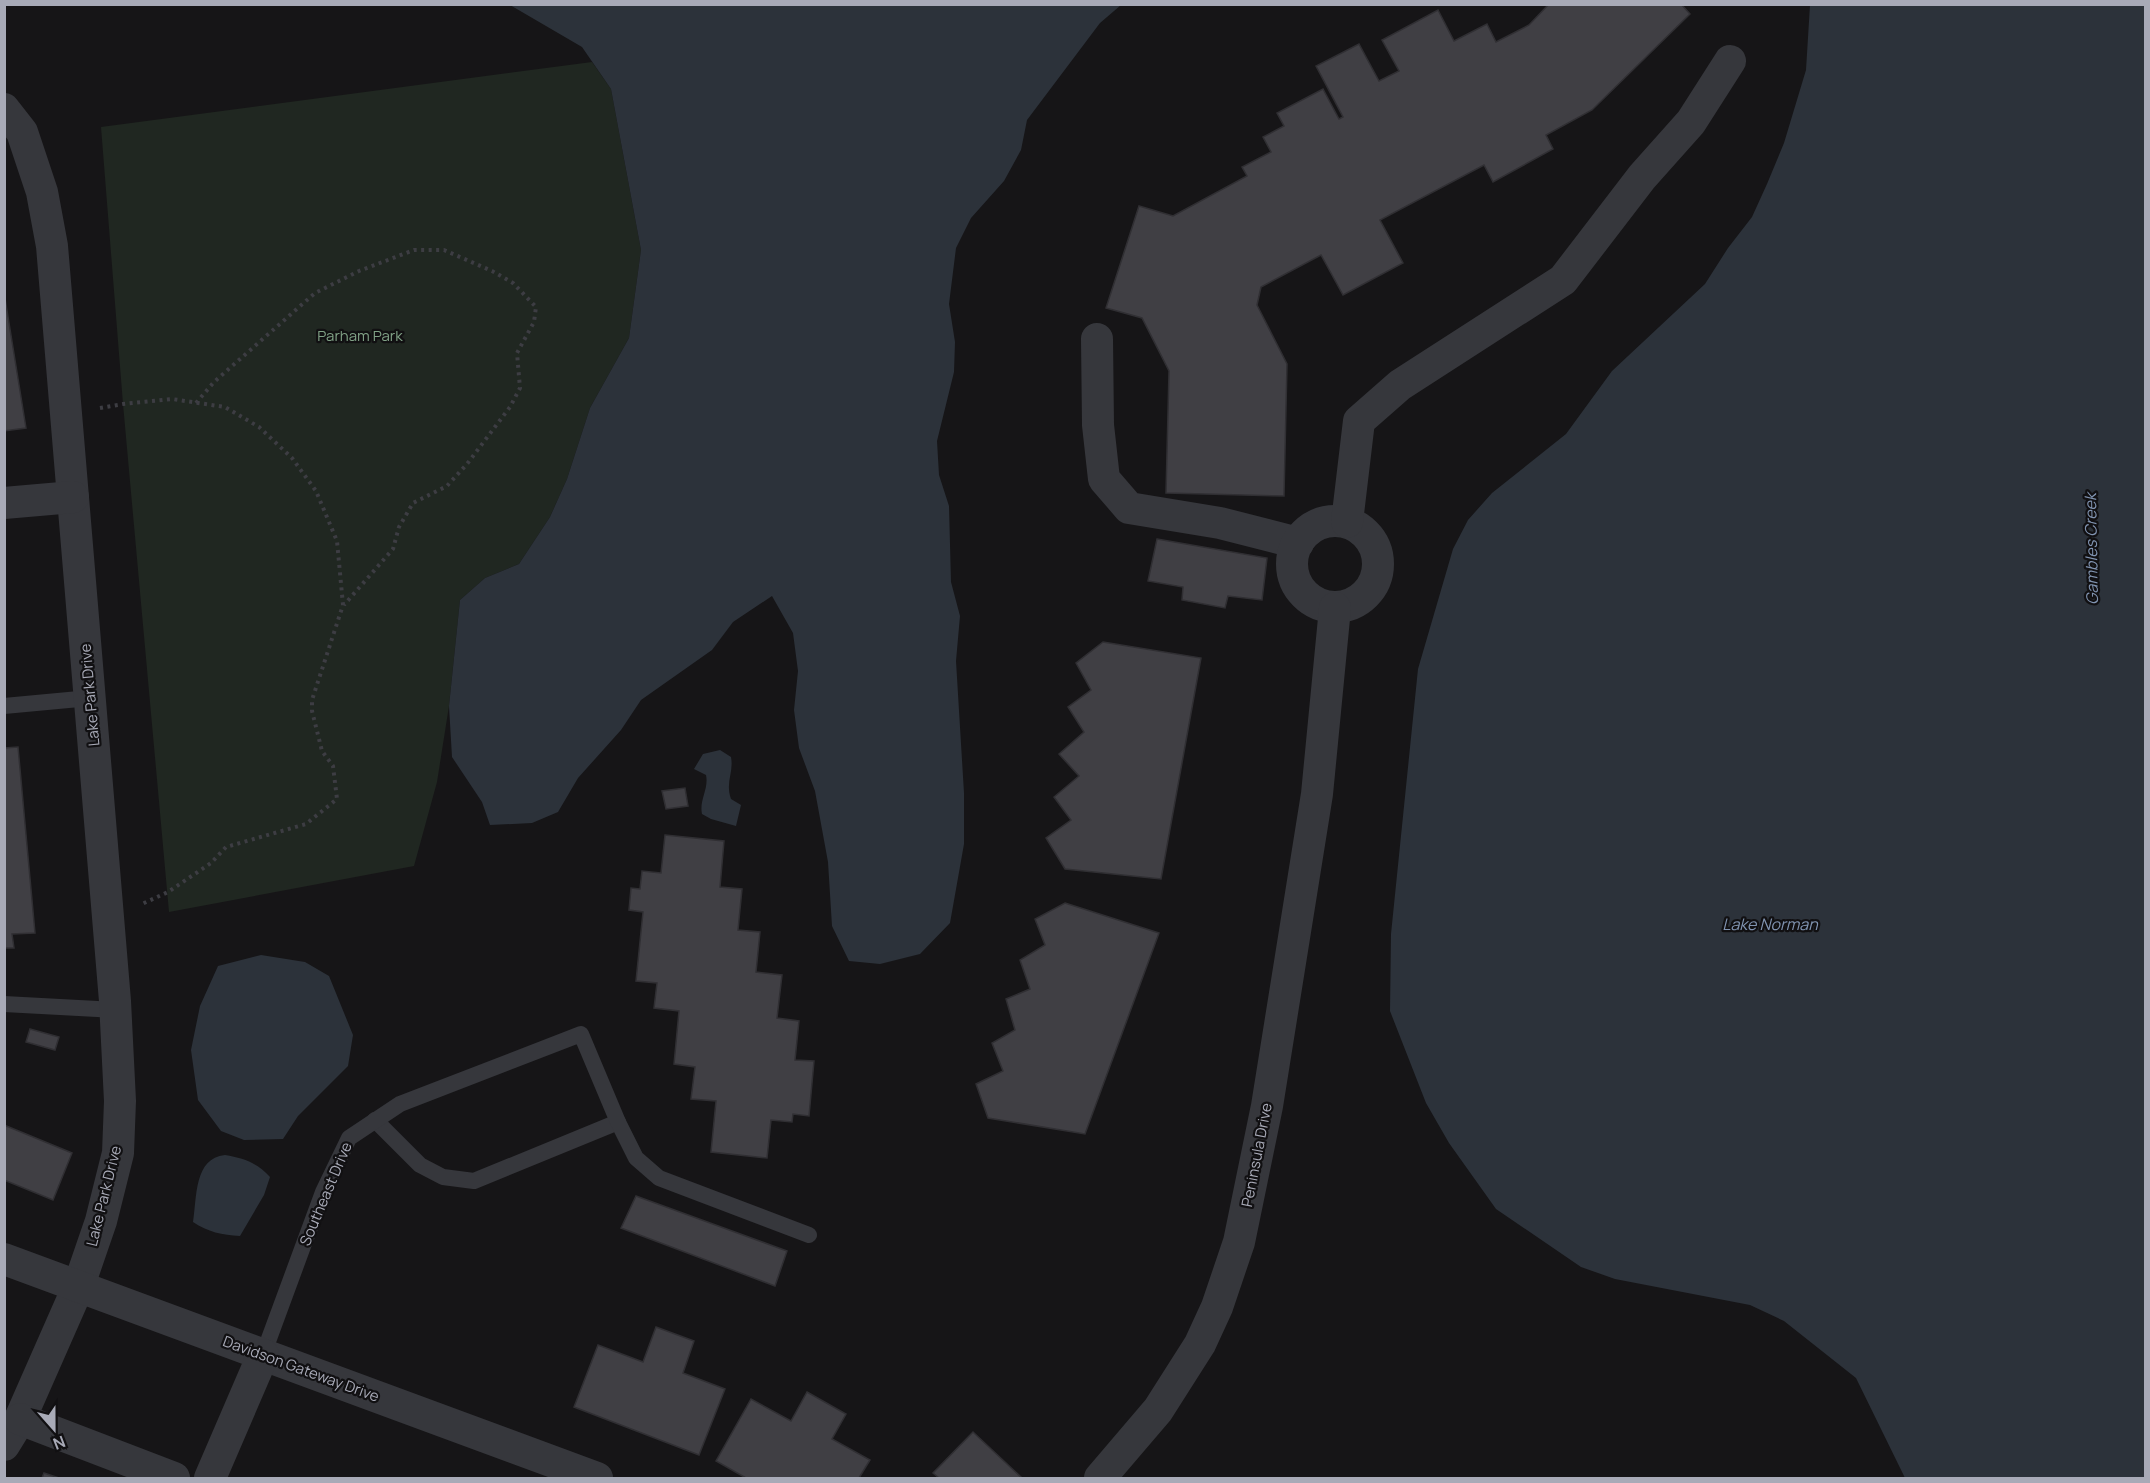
<svg xmlns="http://www.w3.org/2000/svg" width="2150" height="1483" font-family="Manrope,sans-serif">
  <style>
    .green { fill: #202721 }
    .water { fill: #2c323a }
    .building { fill: #403f44; stroke: #302f33; stroke-width: 1.5 }
    .lines { fill: none; stroke-linecap: round; stroke-linejoin: round }
    .path { stroke: #3d3d43; stroke-width: 4; stroke-dasharray: 3 4.5; stroke-linecap: butt }
    .lane { stroke: #36373c; stroke-width: 16 }
    .street { stroke: #36373c; stroke-width: 32 }
    .labels { text-anchor: middle; stroke-width: 4.5; stroke-linejoin: round; paint-order: stroke }
    .park-label { font-size: 15px; fill: #80a186; stroke: #111012 }
    .street-label { font-size: 15px; fill: #a8aab7; stroke: #111012 }
    .water-label { font-size: 16px; font-style: italic; fill: #8093b0; stroke: #111012 }
  </style>
  <rect width="100%" height="100%" fill="#161517"/>
  <path class="green" d="M592 62 611 89 641 250 629 338 590 408 567 479 550 517 519 564 485 578 460 600 449 706 437 782 414 866 169 912 123 404 101 127Z"/>
  <g class="water">
    <path d="M510 5H1121L1100 23 1027 120 1021 150 1004 181 971 218 956 248 949 304 955 342 954 372 937 441 939 475 949 506 951 582 960 616 956 661 964 793V844L950 923 920 954 880 964 849 961 832 926 828 862 815 791 799 748 794 710 798 671 793 633 772 596 733 622 712 650 641 700 621 730 578 778 558 812 532 823 490 825 482 802 452 757 449 706 460 600 485 578 519 564 550 517 567 479 590 408 629 338 641 250 611 89 582 47Z"/>
    <path d="M1810 5H2145V1478H1905L1856 1378 1784 1321 1750 1305 1615 1279 1581 1267 1496 1209 1449 1143 1426 1103 1390 1011 1391 934 1418 669 1453 549 1468 520 1492 493 1566 434 1612 371 1705 284 1728 248 1752 217 1767 184 1784 143 1806 70Z"/>
    <path d="M720 750 731 757C734 773 725 782 731 799L741 805 736 826 711 819 702 814C699 800 709 789 706 775L694 769 703 754Z"/>
    <path d="M261 955 305 962 329 976 353 1035 348 1066 298 1116 283 1139 244 1140 221 1131 198 1100 191 1050 200 1006 218 966Z"/>
    <path d="M225 1155C244 1158 257 1163 270 1177L264 1195 240 1236C222 1235 208 1232 193 1222 197 1197 194 1158 225 1155Z"/>
  </g>
  <g class="building">
    <path d="M1549 4H1681L1690 14 1592 110 1546 135 1553 149 1493 182 1484 165 1380 220 1403 263 1343 295 1321 255 1261 287 1257 305 1287 364 1284 496 1166 493 1169 371 1142 318 1106 308 1139 206 1173 216 1247 176 1242 167 1271 152 1263 137 1284 126 1277 113 1323 89 1339 119 1343 117 1316 66 1359 44 1379 81 1399 71 1382 40 1438 10 1454 41 1487 24 1496 42 1529 25Z"/>
    <path d="M4 292 26 428 4 431Z"/>
    <path d="M1157 539 1267 558 1262 600 1228 596 1225 608 1182 600 1183 587 1148 581Z"/>
    <path d="M1103 642 1201 658 1161 879 1065 869 1046 838 1071 820 1054 797 1079 776 1059 754 1084 732 1068 707 1091 690 1076 663Z"/>
    <path d="M18 747 35 933 12 934 14 948H4V748Z"/>
    <path d="M685 788 688 806 666 809 662 791Z"/>
    <path d="M665 835 724 841 720 887 742 889 738 930 760 932 756 972 782 975 777 1018 799 1021 795 1060 814 1061 809 1116 793 1114 792 1122 771 1120 767 1158 711 1152 716 1101 691 1099 695 1067 674 1064 679 1011 654 1008 657 983 636 981 643 912 629 910 631 888 640 889 642 871 661 873Z"/>
    <path d="M1065 903 1159 933 1085 1134 988 1118 976 1084 1003 1071 992 1043 1015 1030 1006 999 1030 989 1020 960 1045 945 1035 919Z"/>
    <path d="M30 1029 59 1037 55 1050 26 1042Z"/>
    <path d="M4 1125 72 1153 53 1200 4 1180Z"/>
    <path d="M636 1196 787 1251 775 1286 621 1228Z"/>
    <path d="M656 1327 694 1341 683 1373 725 1389 699 1455 574 1407 598 1345 643 1362Z"/>
    <path d="M807 1392 846 1414 832 1439 870 1460 859 1478H746L716 1461 751 1399 791 1421Z"/>
    <path d="M973 1432 1022 1478H939L933 1473Z"/>
    <path d="M44 1473 59 1478H42Z"/>
  </g>
  <g class="lines">
    <g class="path">
      <path d="M196 403 214 382 315 293 359 271 414 250H444L492 271 513 283 536 307 534 322 517 353 520 388 510 407 467 464 447 486 413 503 399 527 393 549 344 605"/>
      <path d="M100 408 123 404 172 399 225 407 259 427 292 458 316 491 337 541 343 605 312 700V711L322 751 333 766 337 799 306 824 226 847 211 863 168 892 142 904"/>
    </g>
    <g class="lane">
      <path d="M4 706 90 698"/>
      <path d="M4 1004 116 1010"/>
      <path d="M375 1120 420 1165 443 1177 474 1181 618 1122"/>
      <path d="M263 1355 323 1192 349 1138 400 1104 581 1034 618 1122 636 1158 659 1178 809 1235"/>
    </g>
    <g class="street">
      <path d="M4 109 22 132 42 192 52 246 115 1001 120 1101 118 1153 101 1221 79 1285 20 1419 4 1445"/>
      <path d="M1097 339 1098 425 1104 479 1129 508 1220 523 1298 543"/>
      <path d="M4 503 73 497"/>
      <circle cx="1335" cy="564" r="43"/>
      <path d="M1347 522 1359 421 1400 385 1563 280 1642 177 1691 122 1730 61"/>
      <path d="M4 1259 597 1478"/>
      <path d="M20 1419 174 1478"/>
      <path d="M210 1478 263 1355"/>
      <path d="M1100 1478 1158 1410 1200 1344 1217 1307 1239 1242 1267 1106 1317 794 1335 608"/>
    </g>
  </g>
  <g class="labels">
    <g class="park-label">
      <text x="360" y="341">Parham Park</text>
    </g>
    <g class="street-label">
      <text transform="translate(90 695) rotate(-95)" y="5">Lake Park Drive</text>
      <text transform="translate(1257 1155) rotate(-79)" y="5">Peninsula Drive</text>
      <text transform="translate(326 1194) rotate(-67)" y="5">Southeast Drive</text>
      <text transform="translate(104 1196) rotate(-76)" y="5">Lake Park Drive</text>
      <text transform="translate(301 1369) rotate(20)" y="5">Davidson Gateway Drive</text>
    </g>
    <g class="water-label">
      <text transform="translate(2091 549) rotate(-91)" y="6">Gambles Creek</text>
      <text x="1770" y="930">Lake Norman</text>
    </g>
  </g>
  <rect width="2150" height="1483" fill="none" stroke="#a8aab7" stroke-width="12"/>
  <g transform="translate(54 1429) rotate(159)" stroke="#111012" stroke-width="4.5" paint-order="stroke">
  <path d="M0-4.5L10 22L0 15L-10 22Z" fill="#a8aab7"/>
  <text y="-9" font-size="16" font-weight="bold" text-anchor="middle" fill="#a8aab7">N</text>
  </g>
</svg>
